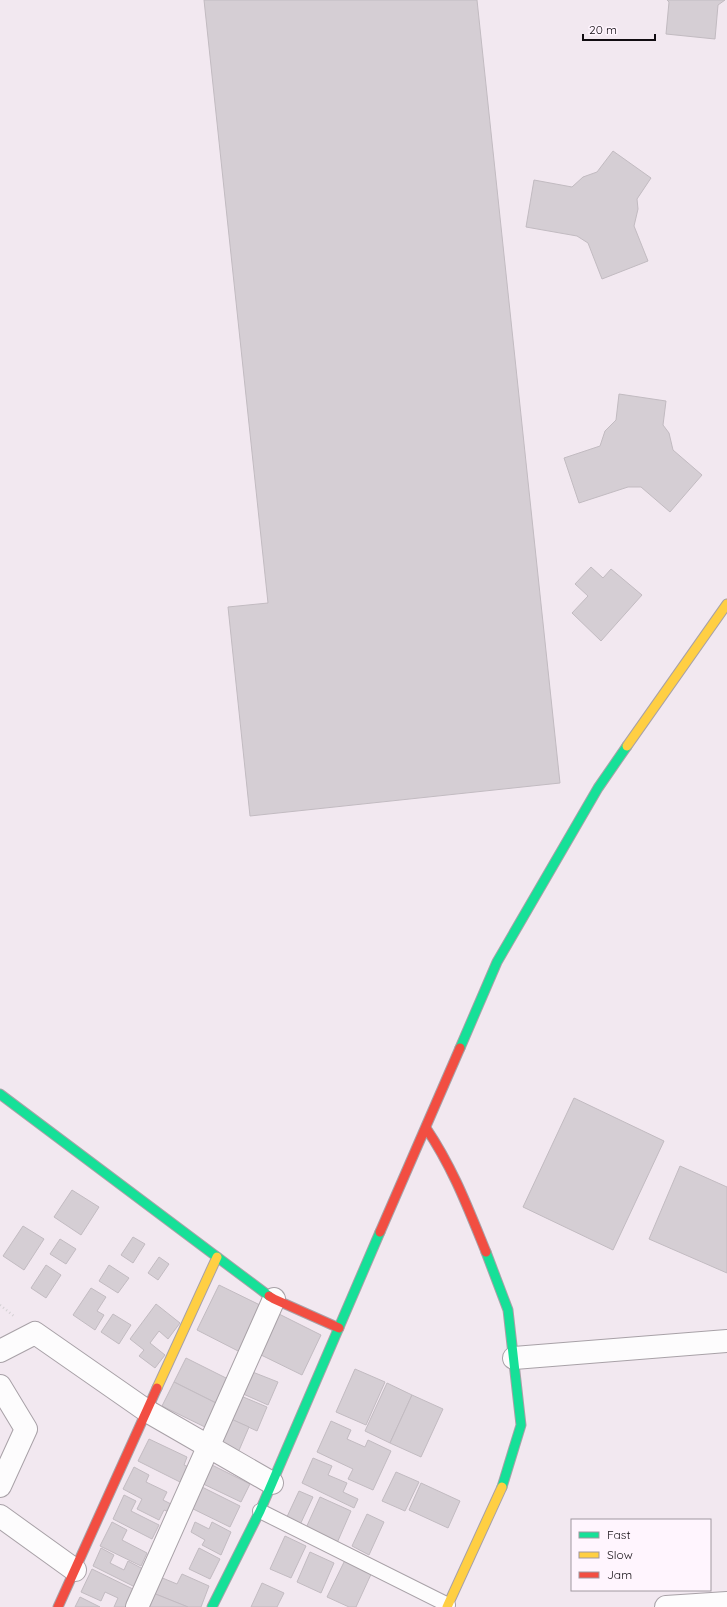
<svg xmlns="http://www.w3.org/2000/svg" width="727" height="1607" font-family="Quicksand,sans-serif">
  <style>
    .building { fill: #d5ced4; stroke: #c2bbc1 }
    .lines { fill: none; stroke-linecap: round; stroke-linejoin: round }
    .lane-casing { stroke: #a8a1a7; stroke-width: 16 }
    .street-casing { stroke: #a8a1a7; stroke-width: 24 }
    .fast-casing { stroke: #a8a1a7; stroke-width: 11 }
    .slow-casing { stroke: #a8a1a7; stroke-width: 11 }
    .jam-casing { stroke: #a8a1a7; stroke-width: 11 }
    .path { stroke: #d3d0d3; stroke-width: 2.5; stroke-dasharray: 1 3; stroke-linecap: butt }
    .lane { stroke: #fdfcfd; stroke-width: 14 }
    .street { stroke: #fdfcfd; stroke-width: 22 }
    .fast { stroke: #16e098; stroke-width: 9 }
    .slow { stroke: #ffcf43; stroke-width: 9 }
    .jam { stroke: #f24e42; stroke-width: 9 }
  </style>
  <rect width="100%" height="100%" fill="#f2e8f0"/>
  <g class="building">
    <path d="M204 0H477L560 783 250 816 228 607 268 603Z"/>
    <path d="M667 0H725L718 5 715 39 666 34 669 2Z"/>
    <path d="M613 151 651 178 637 199 638 209 634 226 648 261 602 279 588 243 577 236 526 227 534 180 572 187 583 177 597 172Z"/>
    <path d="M619 394 666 401 663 425 669 433 673 450 702 475 670 512 641 487H628L579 503 564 458 600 446 605 431 616 420Z"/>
    <path d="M591 567 603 578 611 569 642 595 601 641 572 613 588 596 575 584Z"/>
    <path d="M574 1098 664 1141 613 1250 523 1207Z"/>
    <path d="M680 1166 727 1187V1273L649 1239Z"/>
    <path d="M72 1190 99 1207 81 1235 54 1217Z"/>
    <path d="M23 1226 44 1239 24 1270 3 1256Z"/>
    <path d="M133 1237 145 1244 133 1263 121 1255Z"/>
    <path d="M60 1239 76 1249 66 1264 50 1254Z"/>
    <path d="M159 1257 169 1264 158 1280 148 1273Z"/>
    <path d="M46 1265 61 1275 46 1298 31 1288Z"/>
    <path d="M109 1265 129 1278 118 1293 99 1281Z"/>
    <path d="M219 1285 264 1307 242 1353 197 1330Z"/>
    <path d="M91 1288 106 1297 97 1311 104 1315 95 1330 73 1315Z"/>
    <path d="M156 1304 180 1323 168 1339 159 1331 150 1343 165 1355 155 1368 139 1356 144 1350 130 1339Z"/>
    <path d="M277 1313 321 1335 302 1375 257 1353Z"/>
    <path d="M113 1314 131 1325 119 1344 101 1332Z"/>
    <path d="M186 1358 232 1381 220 1405 174 1382Z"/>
    <path d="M355 1369 385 1382 366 1425 336 1412Z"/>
    <path d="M250 1371 278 1382 268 1405 241 1393Z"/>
    <path d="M174 1382 220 1405 209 1429 162 1406Z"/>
    <path d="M387 1383 412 1395 390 1443 365 1431Z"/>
    <path d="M412 1395 443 1409 421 1457 390 1443Z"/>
    <path d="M241 1396 267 1407 257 1431 231 1419Z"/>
    <path d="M231 1419 249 1427 237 1455 219 1448Z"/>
    <path d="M331 1421 351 1430 347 1439 365 1447 368 1440 391 1451 373 1490 348 1479 353 1469 317 1452Z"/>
    <path d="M149 1439 187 1457 184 1465 191 1468 184 1484 138 1461Z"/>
    <path d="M313 1458 332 1466 328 1475 347 1483 343 1492 358 1499 354 1508 302 1483Z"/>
    <path d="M206 1462 250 1484 241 1502 197 1481Z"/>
    <path d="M134 1467 149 1475 146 1482 167 1492 163 1500 173 1505 169 1512 164 1510 159 1520 137 1509 142 1499 123 1489Z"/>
    <path d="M396 1472 419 1482 405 1511 382 1501Z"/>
    <path d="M421 1483 460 1501 448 1528 409 1510Z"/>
    <path d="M196 1484 240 1506 230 1527 185 1505Z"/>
    <path d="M299 1491 313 1497 299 1527 285 1521Z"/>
    <path d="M124 1495 136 1501 131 1511 159 1525 152 1539 113 1519Z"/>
    <path d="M320 1497 351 1511 337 1543 306 1528Z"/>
    <path d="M367 1514 384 1522 369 1555 352 1546Z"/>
    <path d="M112 1522 127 1530 122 1540 147 1553 141 1566 100 1546Z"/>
    <path d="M195 1522 209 1529 212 1522 231 1532 221 1555 202 1545 205 1540 191 1532Z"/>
    <path d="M285 1536 306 1546 291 1578 270 1569Z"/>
    <path d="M101 1548 114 1555 110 1563 124 1570 128 1561 143 1569 135 1587 93 1566Z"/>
    <path d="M199 1548 220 1559 210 1579 189 1569Z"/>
    <path d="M310 1552 334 1563 321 1593 297 1582Z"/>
    <path d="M346 1558 373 1570 356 1607H349L327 1597Z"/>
    <path d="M92 1569 137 1591 129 1607H114L118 1598 105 1592 101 1601 81 1592Z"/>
    <path d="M182 1574 209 1586 201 1607H188L153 1593 160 1577 177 1584Z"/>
    <path d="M262 1583 284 1593 277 1607H251Z"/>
    <path d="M153 1593 188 1607H147Z"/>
    <path d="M80 1597 100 1607H75Z"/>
  </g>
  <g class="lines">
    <defs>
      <path id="lane" d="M260 1511 448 1605"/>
      <g id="street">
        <path d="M0 1351 35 1333 147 1411 272 1483"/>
        <path d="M514 1358 727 1341"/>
        <path d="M0 1386 26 1429 0 1486"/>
        <path d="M0 1516 75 1570"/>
        <path d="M137 1607 274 1299"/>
        <path d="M666 1607 727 1603"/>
      </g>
      <g id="fast">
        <path d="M460 1048 497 962 598 788 627 746"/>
        <path d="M0 1094 269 1296"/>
        <path d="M486 1252 508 1310 521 1425 502 1487"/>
        <path d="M212 1607 260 1511 380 1232"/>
      </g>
      <g id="slow">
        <path d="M627 746 727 604"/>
        <path d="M157 1388 217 1257"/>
        <path d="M447 1607 502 1487"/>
      </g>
      <g id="jam">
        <path d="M426 1128C453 1168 468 1208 486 1252"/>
        <path d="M380 1232 460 1048"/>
        <path d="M269 1296 274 1299 339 1328"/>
        <path d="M58 1607 157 1388"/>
      </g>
    </defs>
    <use href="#lane" class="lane-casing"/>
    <use href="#street" class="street-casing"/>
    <use href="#fast" class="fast-casing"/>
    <use href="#slow" class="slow-casing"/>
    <use href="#jam" class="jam-casing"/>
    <path class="path" d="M0 1305 15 1317"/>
    <use href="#lane" class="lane"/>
    <use href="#street" class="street"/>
    <use href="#fast" class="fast"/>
    <use href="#slow" class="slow"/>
    <use href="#jam" class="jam"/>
  </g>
  <rect x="571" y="1519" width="140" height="72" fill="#fff5fe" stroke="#a0989f"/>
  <rect x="579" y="1532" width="20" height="6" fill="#16e098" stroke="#a0989f"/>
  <text x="607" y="1539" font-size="12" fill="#110c11">Fast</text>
  <rect x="579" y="1552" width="20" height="6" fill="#ffcf43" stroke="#a0989f"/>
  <text x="607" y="1559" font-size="12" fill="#110c11">Slow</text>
  <rect x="579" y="1572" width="20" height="6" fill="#f24e42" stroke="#a0989f"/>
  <text x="607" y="1579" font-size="12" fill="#110c11">Jam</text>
  <path d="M583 34v6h72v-6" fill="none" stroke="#110c11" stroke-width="2"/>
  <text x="589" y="34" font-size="12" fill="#110c11" stroke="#fff5fe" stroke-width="3" paint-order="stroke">20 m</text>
</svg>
